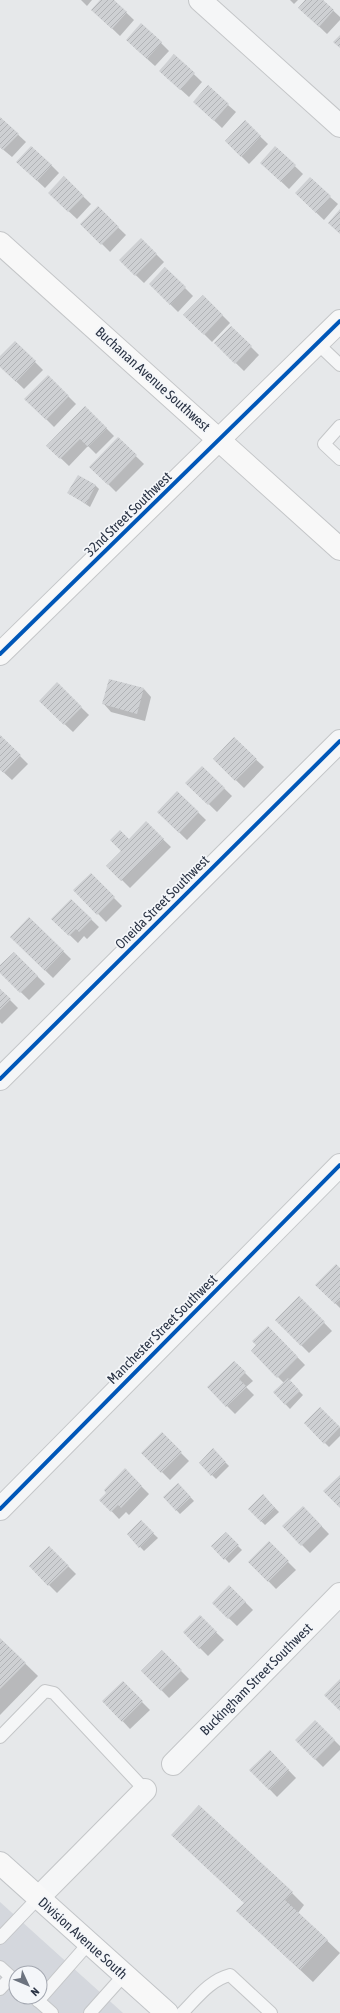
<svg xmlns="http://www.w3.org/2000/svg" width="340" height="2013" font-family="'Asap Condensed',sans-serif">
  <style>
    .built { fill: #d4d7dd; fill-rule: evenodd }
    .shadow { fill: #0003 }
    .building { fill: url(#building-hatch) }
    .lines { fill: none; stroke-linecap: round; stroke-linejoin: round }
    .lane-casing { stroke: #c4c6c8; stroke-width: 14 }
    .street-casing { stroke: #c4c6c8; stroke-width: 24 }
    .secondary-casing { stroke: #c4c6c8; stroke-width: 24 }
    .primary-casing { stroke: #c2c5c8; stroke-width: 24 }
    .lane { stroke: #f5f6f7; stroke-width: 12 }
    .street { stroke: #f5f6f7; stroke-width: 22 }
    .secondary { stroke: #f8f8f8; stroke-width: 22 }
    .primary { stroke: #f8f8f8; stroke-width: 22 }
    .cycleway-casing { stroke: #f4f6f9; stroke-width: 6 }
    .cycleway { stroke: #0057b8; stroke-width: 4 }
    .labels { text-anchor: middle; stroke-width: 3.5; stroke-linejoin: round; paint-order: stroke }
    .street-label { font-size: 14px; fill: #2b3445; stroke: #f4f6f9 }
  </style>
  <defs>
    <pattern id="building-hatch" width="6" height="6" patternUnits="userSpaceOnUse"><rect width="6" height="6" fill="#ced0d3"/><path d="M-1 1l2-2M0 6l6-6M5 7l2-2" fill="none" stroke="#b1b3b6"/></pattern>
  </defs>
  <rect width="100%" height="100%" fill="#e6e8ea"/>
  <path class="built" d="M0 1902 123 2013H0ZM16 1973H40V1997H16Z"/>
  <g class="shadow">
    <path d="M81 0H92L87 6Z"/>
    <path d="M101 0H113L134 20 120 36 100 17Z"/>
    <path d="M290 0H298L294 4Z"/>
    <path d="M306 0H322L340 17V20L327 34 307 15Z"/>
    <path d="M161 43 169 51 155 66 135 48Z"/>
    <path d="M174 55 202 82 189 97 168 78Z"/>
    <path d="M228 105 236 112 222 128 202 109Z"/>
    <path d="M0 118 26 142 12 157 0 147Z"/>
    <path d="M245 122 268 144 249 164 226 141Z"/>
    <path d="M275 147 303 174 289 189 269 170Z"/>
    <path d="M17 162 51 165 59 173 45 188Z"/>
    <path d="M64 178 91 204 77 219 49 193Z"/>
    <path d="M330 197 338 204 324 220 304 201Z"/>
    <path d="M98 208 126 235 110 252 82 224Z"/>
    <path d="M141 239 164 262 144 283 120 260Z"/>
    <path d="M165 268 193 296 178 312 150 284Z"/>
    <path d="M203 296 230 323 212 342 185 315Z"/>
    <path d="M231 327 259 355 244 371 215 343Z"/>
    <path d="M15 342 43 370 24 389 0 366V358Z"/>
    <path d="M48 376 76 404 54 427 26 399Z"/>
    <path d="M85 407 114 436 96 454 88 446 69 466 48 446Z"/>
    <path d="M118 439 144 464 116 492 91 467Z"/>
    <path d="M95 485 99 489 90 507 69 493Z"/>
    <path d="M57 684 89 715 73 732 40 701Z"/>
    <path d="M144 689 151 697 145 721 111 712 104 704Z"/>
    <path d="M0 736 28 764 12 780 0 769Z"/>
    <path d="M234 739 264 767 244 788 214 759Z"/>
    <path d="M202 767 232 796 217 812 187 783Z"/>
    <path d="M177 792 206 820 187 840 158 812Z"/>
    <path d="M146 823 171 847 130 888 108 866 122 851 129 840Z"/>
    <path d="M91 875 122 906 106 922 75 890Z"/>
    <path d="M71 900 99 927 87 939 84 936 78 943 53 919Z"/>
    <path d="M29 918 71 959 53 978 11 937Z"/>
    <path d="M14 953 45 984 29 1000 0 972V967Z"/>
    <path d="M0 990 18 1008 2 1024 0 1022Z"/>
    <path d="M340 1269V1308L317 1285Z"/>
    <path d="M299 1297 332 1331 309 1353 276 1320Z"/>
    <path d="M268 1327 305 1365 289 1381 303 1395 290 1409 274 1392 284 1383 252 1351 258 1345Z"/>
    <path d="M234 1362 253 1381 246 1387 254 1395 235 1414 208 1387Z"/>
    <path d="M320 1408 340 1428V1436L329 1447 305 1423Z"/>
    <path d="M162 1434 189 1461 170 1480 143 1453Z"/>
    <path d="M213 1450 229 1466 216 1479 200 1463Z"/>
    <path d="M125 1470 149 1494 129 1515 126 1512 119 1519 101 1500Z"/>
    <path d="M178 1484 194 1501 180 1514 164 1497Z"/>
    <path d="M263 1496 279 1512 265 1525 249 1509Z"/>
    <path d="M303 1507 329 1534 310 1553 283 1526Z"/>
    <path d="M141 1522 158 1538 144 1551 128 1534Z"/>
    <path d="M226 1534 242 1550 229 1563 213 1546Z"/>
    <path d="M269 1543 296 1570 276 1589 250 1562Z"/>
    <path d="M49 1547 76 1574 57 1593 30 1566Z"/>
    <path d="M229 1586 253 1610 237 1626 213 1603Z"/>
    <path d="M200 1617 224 1640 208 1656 184 1632Z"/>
    <path d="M0 1639 38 1676 0 1715Z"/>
    <path d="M162 1652 189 1679 169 1698 143 1671Z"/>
    <path d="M123 1683 150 1710 130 1729 104 1701Z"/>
    <path d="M315 1721 340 1746V1750L323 1767 296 1740Z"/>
    <path d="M270 1751 296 1778 277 1797 251 1770Z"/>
    <path d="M292 1893 304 1905 298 1913 340 1953 313 1982 251 1924Z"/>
  </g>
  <g class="building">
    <path d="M100 0H114L127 12 112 29 91 10Z"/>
    <path d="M305 0H323L334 10 319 27 298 8Z"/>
    <path d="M141 23 162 42 147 59 126 40Z"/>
    <path d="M340 35V48L333 42Z"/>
    <path d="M174 54 195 73 180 90 159 71Z"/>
    <path d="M208 85 229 104 214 121 193 102Z"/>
    <path d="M0 117 19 134 3 150 0 147Z"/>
    <path d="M245 120 261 136 241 157 225 141Z"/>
    <path d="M31 146 52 165 37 181 16 162Z"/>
    <path d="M275 146 296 165 281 182 260 163Z"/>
    <path d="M64 176 84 196 68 212 48 193Z"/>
    <path d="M310 177 331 196 316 213 295 193Z"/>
    <path d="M98 206 119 227 101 245 80 224Z"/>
    <path d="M340 209V234L328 223Z"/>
    <path d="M141 238 157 254 135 276 119 260Z"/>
    <path d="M165 267 186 287 170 305 149 284Z"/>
    <path d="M203 295 223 315 204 335 183 315Z"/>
    <path d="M231 326 252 346 235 364 214 343Z"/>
    <path d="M15 341 36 361 16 382 0 367V356Z"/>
    <path d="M48 375 69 396 46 420 24 399Z"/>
    <path d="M85 406 107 428 88 447 80 439 60 459 46 446Z"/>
    <path d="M118 437 137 455 108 485 89 467Z"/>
    <path d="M78 475 96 485 86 504 67 493Z"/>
    <path d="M109 679 144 688 137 714 102 704Z"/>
    <path d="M57 682 82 707 64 725 39 701Z"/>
    <path d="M0 735 21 755 4 773 0 770Z"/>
    <path d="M234 737 257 759 235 781 213 759Z"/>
    <path d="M202 766 225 788 208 805 185 783Z"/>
    <path d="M177 791 199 812 179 833 157 812Z"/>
    <path d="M146 821 164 839 121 881 106 866 121 851 110 840 120 830 129 839Z"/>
    <path d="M91 873 115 897 97 915 73 890Z"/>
    <path d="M71 899 92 919 79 932 76 929 69 936 51 919Z"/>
    <path d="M29 917 64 951 45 971 10 937Z"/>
    <path d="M14 952 38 976 20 993 0 973V965Z"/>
    <path d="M0 989 11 999 0 1010Z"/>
    <path d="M336 1264 340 1268V1300L335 1304 315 1285Z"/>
    <path d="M299 1296 325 1322 301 1346 275 1320Z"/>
    <path d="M268 1326 298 1357 277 1378 251 1351 256 1345 252 1341Z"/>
    <path d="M234 1361 246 1372 239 1379 247 1387 226 1407 207 1387Z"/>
    <path d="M288 1378 300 1391 285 1405 273 1392Z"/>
    <path d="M320 1407 340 1427 324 1444 304 1423Z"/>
    <path d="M162 1432 182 1452 161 1473 141 1453Z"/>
    <path d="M213 1448 226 1462 211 1476 199 1463Z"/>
    <path d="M125 1468 142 1486 121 1508 118 1505 111 1512 99 1500 106 1493 104 1490Z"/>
    <path d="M340 1475V1508L323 1491Z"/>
    <path d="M178 1483 191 1497 176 1511 163 1497Z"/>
    <path d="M263 1494 275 1508 261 1522 248 1509Z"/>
    <path d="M303 1506 322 1526 301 1546 282 1526Z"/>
    <path d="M141 1520 154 1533 139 1548 127 1534Z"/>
    <path d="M226 1532 239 1545 224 1560 211 1546Z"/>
    <path d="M269 1541 289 1561 268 1582 248 1562Z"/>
    <path d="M49 1546 69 1566 48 1586 29 1566Z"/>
    <path d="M229 1585 246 1602 228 1619 212 1603Z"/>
    <path d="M200 1615 217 1632 199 1649 183 1632Z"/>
    <path d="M0 1638 26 1663 0 1689Z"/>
    <path d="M162 1650 182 1670 161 1691 141 1671Z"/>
    <path d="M340 1679V1711L324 1695Z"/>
    <path d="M123 1681 143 1701 122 1722 102 1701Z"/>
    <path d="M315 1720 335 1740 315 1760 295 1740Z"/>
    <path d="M270 1750 289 1770 269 1790 249 1770Z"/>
    <path d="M199 1805 293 1892 285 1900 328 1940 300 1970 236 1911 244 1903 171 1835Z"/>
  </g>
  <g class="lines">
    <defs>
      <g id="lane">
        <path d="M318 344 340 365"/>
        <path d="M340 426 324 444 340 459"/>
        <path d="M0 1737 45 1691 54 1693 145 1790"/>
        <path d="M0 1938 39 1897"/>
        <path d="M0 1967 11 1977 0 1989"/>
        <path d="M34 1997 52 2013"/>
        <path d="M38 2001 89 1943"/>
        <path d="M90 2013 124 1975"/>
        <path d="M182 2013C197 1998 210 1980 230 1975L271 2013"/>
      </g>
      <g id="street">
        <path d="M200 0 340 126"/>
        <path d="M0 1079 340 741"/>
        <path d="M0 1509 340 1165"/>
        <path d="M173 1764 340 1594"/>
        <path d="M39 1897 145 1790"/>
      </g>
      <g id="secondary">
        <path d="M0 243 340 549"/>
        <path d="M0 654 340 321"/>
      </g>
      <path id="primary" d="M0 1863 167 2013"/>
    </defs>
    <use href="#lane" class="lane-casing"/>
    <use href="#street" class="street-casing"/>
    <use href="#secondary" class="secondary-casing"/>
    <use href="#primary" class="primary-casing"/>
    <use href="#lane" class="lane"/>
    <use href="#street" class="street"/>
    <use href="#secondary" class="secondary"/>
    <use href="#primary" class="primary"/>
    <defs>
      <g id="cycleway">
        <path d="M0 654 340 321"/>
        <path d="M0 1079 340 741"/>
        <path d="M0 1509 340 1165"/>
      </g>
    </defs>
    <use href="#cycleway" class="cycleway-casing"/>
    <use href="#cycleway" class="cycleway"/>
  </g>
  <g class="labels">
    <g class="street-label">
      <text transform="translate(153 379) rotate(42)" y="5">Buchanan Avenue Southwest</text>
      <text transform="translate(128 514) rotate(-44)" y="5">32nd Street Southwest</text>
      <text transform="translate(162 902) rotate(-45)" y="5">Oneida Street Southwest</text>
      <text transform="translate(162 1329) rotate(-45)" y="5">Manchester Street Southwest</text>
      <text transform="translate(256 1679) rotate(-45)" y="5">Buckingham Street Southwest</text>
      <text transform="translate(83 1938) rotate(42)" y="5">Division Avenue South</text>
    </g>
  </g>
  <g transform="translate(28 1985) rotate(134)"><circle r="19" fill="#f4f6f9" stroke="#a4a8b1"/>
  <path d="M0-3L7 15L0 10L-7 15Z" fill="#6c737f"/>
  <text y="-6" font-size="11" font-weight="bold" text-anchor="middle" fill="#2b3445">N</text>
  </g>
</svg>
